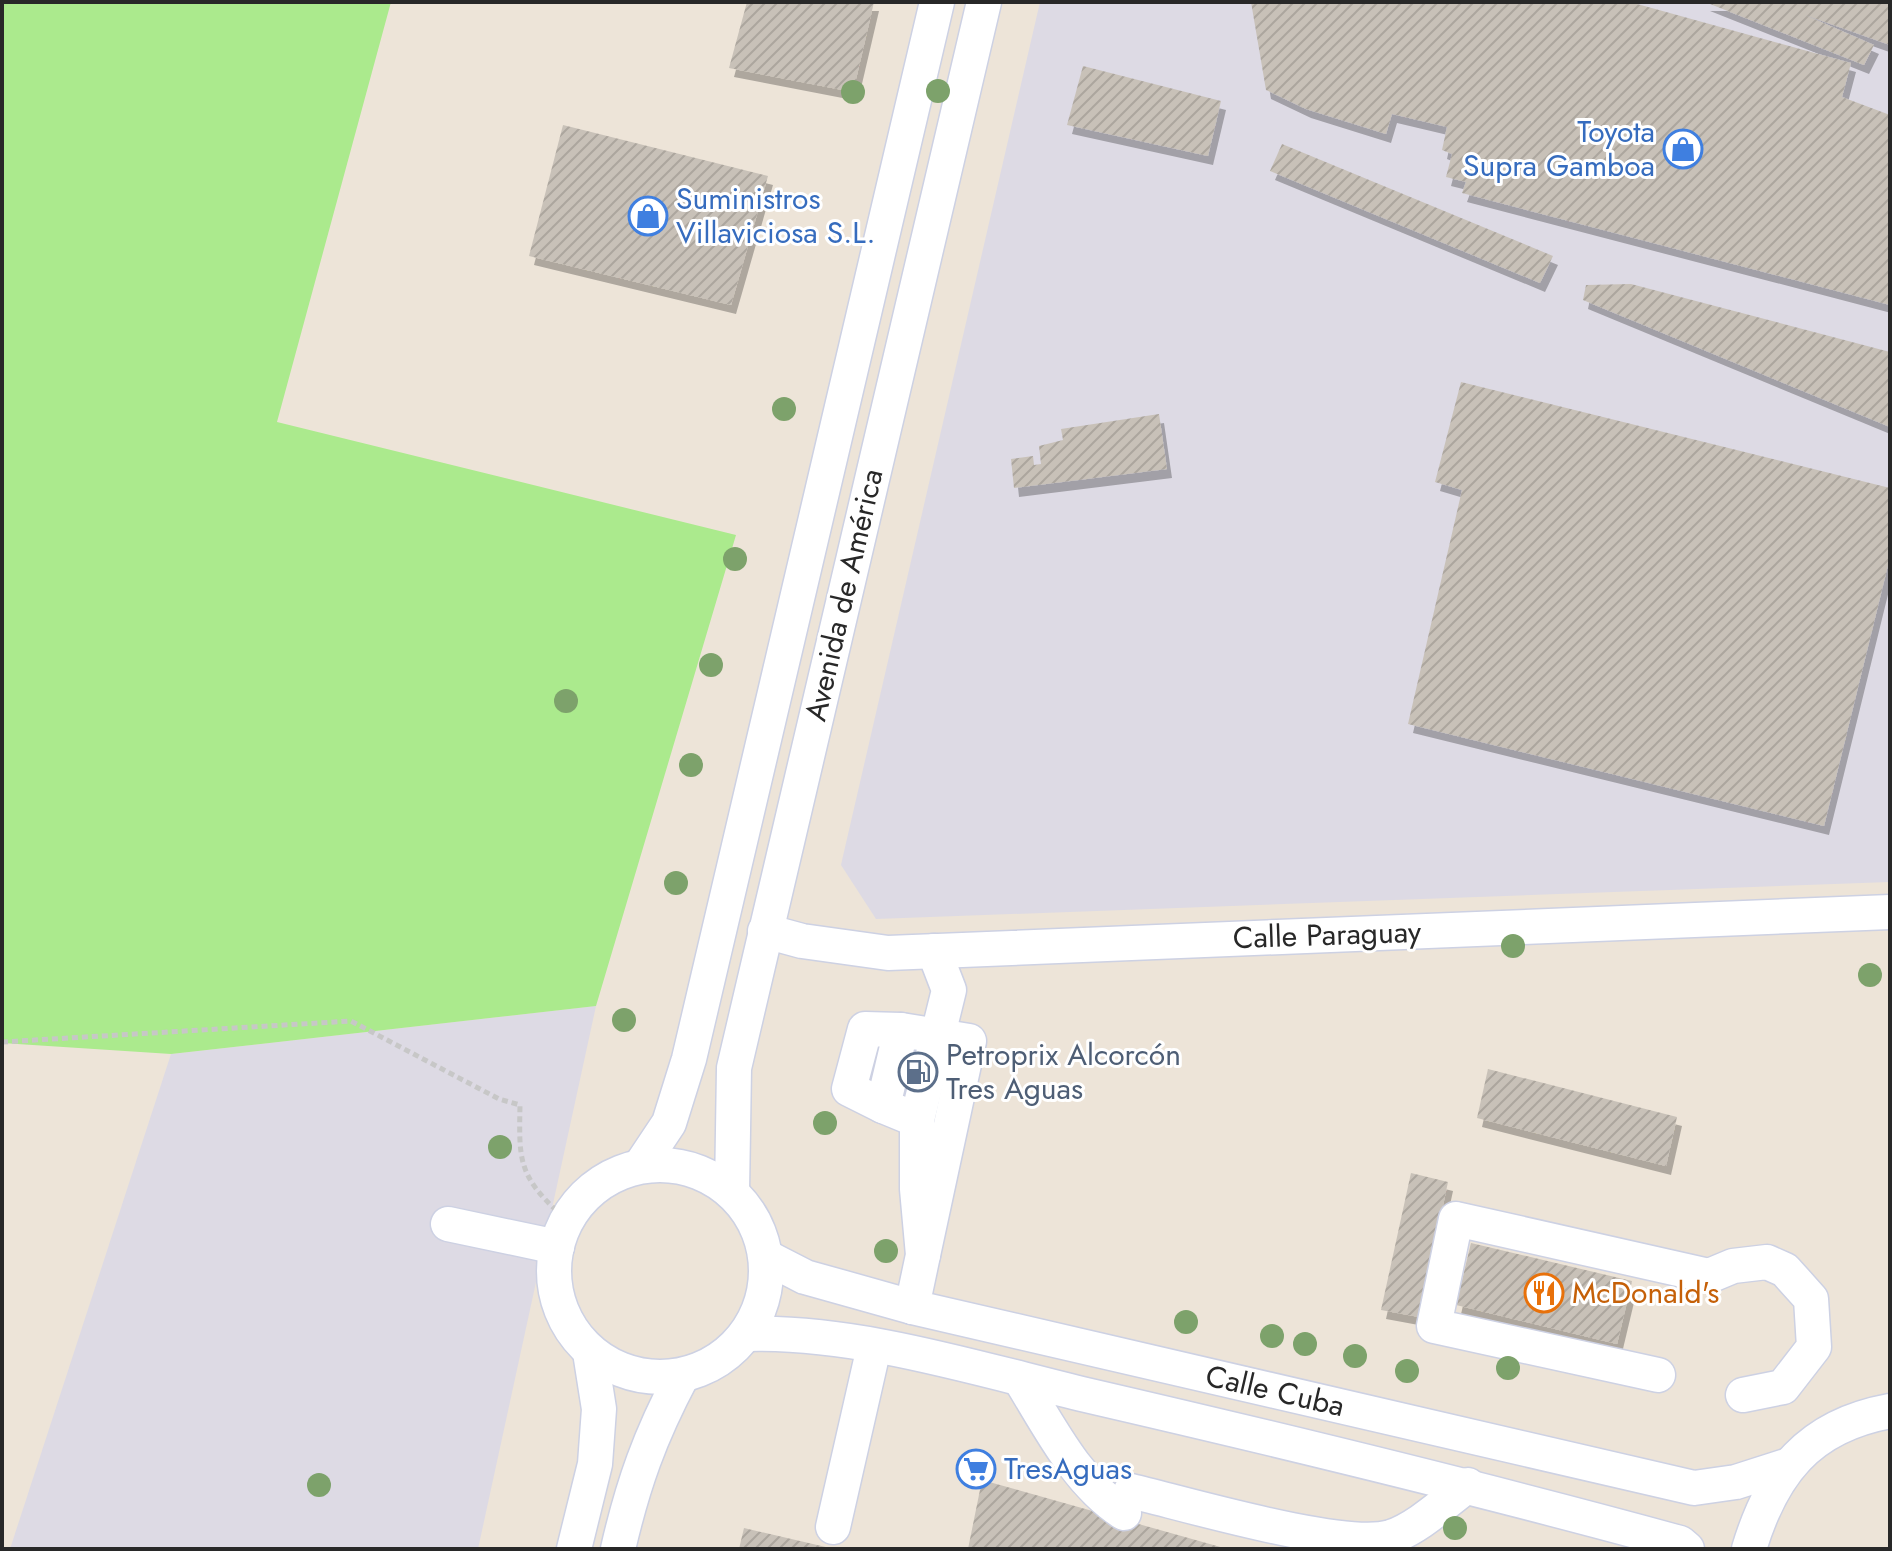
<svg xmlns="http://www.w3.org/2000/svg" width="1892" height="1551" font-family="Jost,sans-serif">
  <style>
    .industrial { fill: #dddae4 }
    .grass { fill: #abea8d }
    .building { fill: url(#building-hatch); filter: url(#shadow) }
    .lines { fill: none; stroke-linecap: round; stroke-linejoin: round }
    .minor-casing { stroke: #cdd1e3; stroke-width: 37 }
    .path { stroke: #c7c7c7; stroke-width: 5; stroke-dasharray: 6 4; stroke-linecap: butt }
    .minor { stroke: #fff; stroke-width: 34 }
    .tree { fill: #7da26b }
    .labels { text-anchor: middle; stroke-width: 6; stroke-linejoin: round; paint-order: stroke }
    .shop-label { font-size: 30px; fill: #366cbe; stroke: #fff; text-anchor: start }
    .street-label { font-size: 30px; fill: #282828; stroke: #fff }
    .service-label { font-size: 30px; fill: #4e5e75; stroke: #fff; text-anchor: start }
    .food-label { font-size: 30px; fill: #c56008; stroke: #fff; text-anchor: start }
  </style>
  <defs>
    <pattern id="building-hatch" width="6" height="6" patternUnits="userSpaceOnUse" patternTransform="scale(2)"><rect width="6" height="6" fill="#c8c1b8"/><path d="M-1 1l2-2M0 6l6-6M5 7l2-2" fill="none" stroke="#aca69e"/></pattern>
    <filter id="shadow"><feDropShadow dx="5" dy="9" stdDeviation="0" flood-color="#0004"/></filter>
  </defs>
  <rect width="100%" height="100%" fill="#ede4d8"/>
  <g class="industrial">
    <path d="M1040 2H1890V882L876 919 841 865 843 856Z"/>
    <path d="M596 1006 478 1549H10L171 1054Z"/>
  </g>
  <path class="grass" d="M2 2H391L277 422 736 535 596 1006 171 1054 2 1043Z"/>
  <g class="building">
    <path d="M747 2H874L853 92 729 68Z"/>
    <path d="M1251 2H1630L1851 63 1842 97 1890 115V305L1462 193 1466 182 1446 177 1452 154 1442 150 1447 127 1392 114 1386 134 1306 109 1266 90Z"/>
    <path d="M1705 2H1890V45L1805 15 1874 45 1864 65Z"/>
    <path d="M1083 66 1221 101 1208 156 1067 125Z"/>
    <path d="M563 125 768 176 731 305 529 256Z"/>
    <path d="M1282 144 1553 256 1540 283 1270 171Z"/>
    <path d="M1631 284 1890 352V427L1583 300 1586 285Z"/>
    <path d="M1461 382 1890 488V557L1824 826 1408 724 1462 490 1435 482Z"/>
    <path d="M1159 414 1167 469 1014 488 1011 459 1033 456 1034 465 1041 464 1039 446 1063 440 1061 429Z"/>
    <path d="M1488 1069 1677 1117 1666 1166 1477 1118Z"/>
    <path d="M1411 1173 1448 1182 1419 1317 1381 1310Z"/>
    <path d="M1471 1243 1632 1281 1617 1344 1456 1305Z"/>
    <path d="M982 1480 1224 1548 1223 1549H968Z"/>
    <path d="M744 1528 830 1548V1549H739Z"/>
  </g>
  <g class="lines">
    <defs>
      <g id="minor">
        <path d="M765 931 802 941 888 953 1890 912"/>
        <path d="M883 1106 849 1089 865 1029 901 1030"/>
        <path d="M917 1120 883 1106 901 1030 969 1041 923 1255"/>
        <circle cx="660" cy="1271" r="106"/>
        <path d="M641 1165 669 1123 689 1059 937 2"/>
        <path d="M732 1192 734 1068 984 2"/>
        <path d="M448 1224 557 1247"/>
        <path d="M766 1257 805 1277 912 1307 1694 1488 1736 1482 1789 1465"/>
        <path d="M912 1307 923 1255 917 1189V1120L949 990 934 951"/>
        <path d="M747 1334C858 1331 978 1369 1086 1395 1285 1441 1483 1489 1680 1543L1687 1549"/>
        <path d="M1658 1375 1434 1326 1456 1219 1709 1276 1733 1266 1767 1262 1785 1270 1811 1299 1814 1347 1783 1387 1743 1395"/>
        <path d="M1020 1379C1049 1426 1077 1483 1124 1513"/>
        <path d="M1131 1491C1186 1504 1344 1551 1391 1537 1418 1528 1445 1502 1468 1485"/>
        <path d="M833 1527 874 1347"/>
        <path d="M574 1549 595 1464 599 1409 590 1352"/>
        <path d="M618 1549C633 1484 650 1436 682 1376"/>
        <path d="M1749 1549C1772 1473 1808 1426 1890 1411"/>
      </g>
    </defs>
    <use href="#minor" class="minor-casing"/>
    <path class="path" d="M2 1042 351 1021 499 1099 520 1105C519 1158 518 1175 558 1212"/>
    <use href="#minor" class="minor"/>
  </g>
  <g class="tree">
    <circle cx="938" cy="91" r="12"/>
    <circle cx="853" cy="92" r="12"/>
    <circle cx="784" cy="409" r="12"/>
    <circle cx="735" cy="559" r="12"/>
    <circle cx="711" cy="665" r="12"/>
    <circle cx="566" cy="701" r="12"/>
    <circle cx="691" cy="765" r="12"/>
    <circle cx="676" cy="883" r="12"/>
    <circle cx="1513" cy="946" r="12"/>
    <circle cx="1870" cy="975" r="12"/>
    <circle cx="624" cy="1020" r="12"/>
    <circle cx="825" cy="1123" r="12"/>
    <circle cx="500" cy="1147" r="12"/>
    <circle cx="886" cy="1251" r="12"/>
    <circle cx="1186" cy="1322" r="12"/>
    <circle cx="1272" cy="1336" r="12"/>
    <circle cx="1305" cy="1344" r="12"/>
    <circle cx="1355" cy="1356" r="12"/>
    <circle cx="1508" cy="1368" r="12"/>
    <circle cx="1407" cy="1371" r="12"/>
    <circle cx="319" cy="1485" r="12"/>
    <circle cx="1455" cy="1528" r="12"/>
  </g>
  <defs>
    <symbol id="shop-ring" viewBox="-11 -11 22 22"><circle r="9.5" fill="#fff" stroke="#3f7fe0" stroke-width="1.5"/><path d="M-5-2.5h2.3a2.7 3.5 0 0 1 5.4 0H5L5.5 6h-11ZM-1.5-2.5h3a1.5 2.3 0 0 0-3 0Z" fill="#3f7fe0"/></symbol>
    <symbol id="fuel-ring" viewBox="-11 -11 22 22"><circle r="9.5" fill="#fff" stroke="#5c6f8a" stroke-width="1.5"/><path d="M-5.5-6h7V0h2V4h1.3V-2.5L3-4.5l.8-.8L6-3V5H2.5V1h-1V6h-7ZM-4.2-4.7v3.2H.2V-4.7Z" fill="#5c6f8a"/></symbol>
    <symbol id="restaurant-ring" viewBox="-11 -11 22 22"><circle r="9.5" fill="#fff" stroke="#e8710a" stroke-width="1.5"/><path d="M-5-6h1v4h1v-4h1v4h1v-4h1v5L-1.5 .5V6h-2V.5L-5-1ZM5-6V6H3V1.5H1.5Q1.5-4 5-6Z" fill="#e8710a"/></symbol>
    <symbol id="supermarket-ring" viewBox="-11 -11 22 22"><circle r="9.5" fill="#fff" stroke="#3f7fe0" stroke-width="1.5"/><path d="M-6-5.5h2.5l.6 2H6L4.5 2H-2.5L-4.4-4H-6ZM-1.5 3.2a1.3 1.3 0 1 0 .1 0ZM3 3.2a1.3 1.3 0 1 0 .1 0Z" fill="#3f7fe0"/></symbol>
  </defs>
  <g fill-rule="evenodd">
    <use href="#shop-ring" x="1661" y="127" width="44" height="44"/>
    <use href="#shop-ring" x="626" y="194" width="44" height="44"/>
    <use href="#fuel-ring" x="896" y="1050" width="44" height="44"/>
    <use href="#restaurant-ring" x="1522" y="1271" width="44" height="44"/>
    <use href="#supermarket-ring" x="954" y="1447" width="44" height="44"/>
  </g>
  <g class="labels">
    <g class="shop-label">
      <text x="1655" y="142" text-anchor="end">Toyota<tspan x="1655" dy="34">Supra Gamboa</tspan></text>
      <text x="676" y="209">Suministros<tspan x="676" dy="34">Villaviciosa S.L.</tspan></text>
      <text x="1004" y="1479">TresAguas</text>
    </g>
    <g class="street-label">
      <text transform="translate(844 595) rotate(-77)" y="10">Avenida de América</text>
      <text transform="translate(1327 935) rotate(-2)" y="10">Calle Paraguay</text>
      <text transform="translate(1275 1391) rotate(13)" y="10">Calle Cuba</text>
    </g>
    <g class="service-label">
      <text x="946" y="1065">Petroprix Alcorcón<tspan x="946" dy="34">Tres Aguas</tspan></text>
    </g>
    <g class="food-label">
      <text x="1572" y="1303">McDonald's</text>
    </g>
  </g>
  <rect width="1892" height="1551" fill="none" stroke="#282828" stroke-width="8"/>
</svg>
